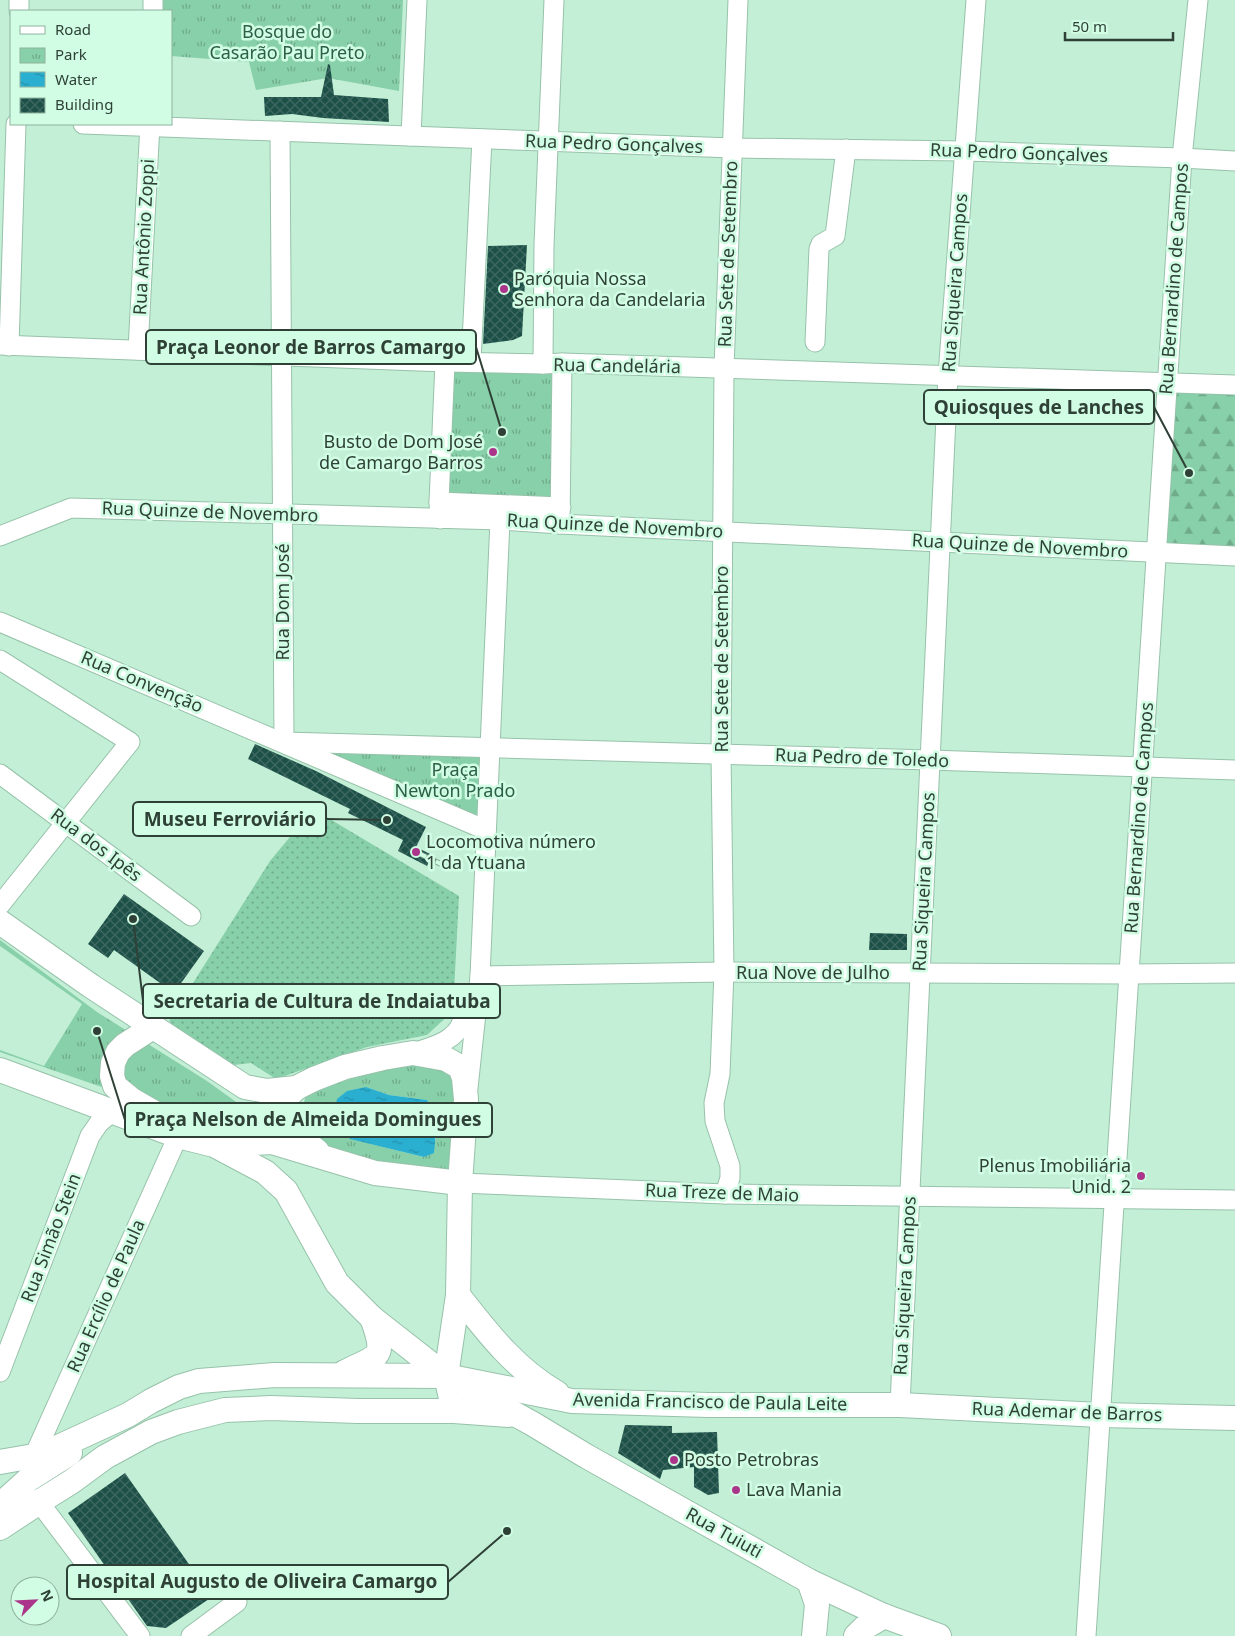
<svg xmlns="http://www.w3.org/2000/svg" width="1235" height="1636" font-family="'Noto Sans',sans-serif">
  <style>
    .grass { fill: url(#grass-dots) }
    .forest { fill: url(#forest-firs) }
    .park { fill: url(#park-tufts); fill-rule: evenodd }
    .water { fill: url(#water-ripples) }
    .building { fill: url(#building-cross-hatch) }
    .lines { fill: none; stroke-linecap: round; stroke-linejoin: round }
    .minor-casing { stroke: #97c2aa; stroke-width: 21 }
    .major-casing { stroke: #97c2aa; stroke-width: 26 }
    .minor { stroke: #fff; stroke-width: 19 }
    .major { stroke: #fff; stroke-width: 24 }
    .rail-casing { stroke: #7d9c8a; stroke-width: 5.5 }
    .rail { stroke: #d0fde3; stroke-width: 4; stroke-dasharray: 11; stroke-linecap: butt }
    .poi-dot { fill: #ac358c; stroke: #d0fde3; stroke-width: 2 }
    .labels { text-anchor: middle; stroke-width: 5; stroke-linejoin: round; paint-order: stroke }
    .park-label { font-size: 18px; fill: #2b5f46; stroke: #d0fde3 }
    .street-label { font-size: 18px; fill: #2f4137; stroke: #d0fde3 }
    .poi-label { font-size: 18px; fill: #2f4137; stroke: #d0fde3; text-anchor: start }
    .leader { fill: none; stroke: #2f4137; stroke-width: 2 }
    .callout-dot { fill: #2f4137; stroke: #d0fde3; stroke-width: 2 }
    .callout { fill: #d0fde3; stroke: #2f4137; stroke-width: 2 }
    .callout-label { font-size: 19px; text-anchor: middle; font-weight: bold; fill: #2f4137 }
  </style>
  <defs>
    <pattern id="grass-dots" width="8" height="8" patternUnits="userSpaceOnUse" patternTransform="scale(1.25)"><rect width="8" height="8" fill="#87d0a9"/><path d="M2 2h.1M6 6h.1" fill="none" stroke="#6faa8a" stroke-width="1.8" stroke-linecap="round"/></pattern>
    <pattern id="forest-firs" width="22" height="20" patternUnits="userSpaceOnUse" patternTransform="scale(1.25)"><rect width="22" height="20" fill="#87d0a9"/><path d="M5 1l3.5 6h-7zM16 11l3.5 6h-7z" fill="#6faa8a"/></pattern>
    <pattern id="park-tufts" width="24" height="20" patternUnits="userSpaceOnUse" patternTransform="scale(1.25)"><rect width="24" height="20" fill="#87d0a9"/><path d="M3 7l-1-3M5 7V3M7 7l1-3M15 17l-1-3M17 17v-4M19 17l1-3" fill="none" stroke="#6faa8a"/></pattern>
    <pattern id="water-ripples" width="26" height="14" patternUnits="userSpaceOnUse" patternTransform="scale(1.25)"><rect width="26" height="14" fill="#2aafd1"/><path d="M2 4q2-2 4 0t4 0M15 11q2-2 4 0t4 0" fill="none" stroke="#2490aa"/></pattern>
    <pattern id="building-cross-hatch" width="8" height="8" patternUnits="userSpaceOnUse" patternTransform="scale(1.25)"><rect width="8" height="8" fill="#1d5148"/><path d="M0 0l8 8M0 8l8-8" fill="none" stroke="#3e6861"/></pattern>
  </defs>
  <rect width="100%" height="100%" fill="#c3efd6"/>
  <path class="grass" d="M313 809 459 896 453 1011 427 1035 367 1047 276 1079 251 1063 225 1066 169 1021 270 861Z"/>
  <path class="forest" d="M1168 383 1235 385V556L1156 553Z"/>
  <g class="park">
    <path d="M163 0H403L399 91 328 78 256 90 249 62 171 56V11H163Z"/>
    <path d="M445 362 562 363 561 507 439 502Z"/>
    <path d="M284 742 490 748 486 830Z"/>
    <path d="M0 940 97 1012 207 1081 275 1130 238 1131 183 1115 0 1052V1050L44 1066 82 1004 0 946Z"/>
    <path d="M401 1065 432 1066 452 1076 454 1101 448 1173 327 1158 305 1127 301 1113 306 1095 318 1088ZM366 1087 389 1095 427 1100 433 1108 436 1139 424 1157 351 1139 344 1130Z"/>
  </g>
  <path class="water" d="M366 1087 389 1095 427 1100C438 1115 436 1136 434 1153L424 1157 350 1139 344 1130 334 1124V1114L337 1099 347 1091Z"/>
  <g class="building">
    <path d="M328 64 330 65 334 95 388 99 389 122 323 118 292 114 265 116 264 97H321Z"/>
    <path d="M527 245 522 336 513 340 483 344 488 246Z"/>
    <path d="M255 744 316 771 426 827 416 847 432 855 427 866 398 851 403 840 348 813 350 809 248 759Z"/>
    <path d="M124 894 204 951 174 993 114 950 108 958 88 944Z"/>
    <path d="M870 933 907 934V950H869Z"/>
    <path d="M625 1425 672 1426V1433L717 1432 719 1493 708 1495 694 1487V1467L663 1470 660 1479 618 1453Z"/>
    <path d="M125 1473 212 1597 166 1628 147 1626 68 1513Z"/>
  </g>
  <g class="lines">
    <defs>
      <g id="minor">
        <path d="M19 11V0"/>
        <path d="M153 11V0"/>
        <path d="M83 124 733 148 965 151 1182 158 1235 161"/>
        <path d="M280 131 284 742"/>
        <path d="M411 136 417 0"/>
        <path d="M815 342 819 249 821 244 835 236 846 149"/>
        <path d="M0 345 445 362 543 364 562 363 1235 385"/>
        <path d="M9 346 16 124"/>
        <path d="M138 350 150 124"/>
        <path d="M471 362 482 139"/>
        <path d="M543 364 544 245 554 0"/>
        <path d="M439 502 561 507"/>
        <path d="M440 519 439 502 445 362"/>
        <path d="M560 524 562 363"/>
        <path d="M0 536 71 508 500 520 560 524 1235 556"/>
        <path d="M0 622 486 830"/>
        <path d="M0 660 130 742 0 905"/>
        <path d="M284 742 930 760 1235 770"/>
        <path d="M0 774 191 916"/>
        <path d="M480 976 724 972 1129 974 1235 973"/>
        <path d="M413 1053C431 1047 455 1042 462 1022 465 1015 465 1005 466 998"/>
        <path d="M468 1088 480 976 500 520"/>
        <path d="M460 1183 725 1194 1235 1200"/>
        <path d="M725 1194 730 1178V1166L715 1121 714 1103 720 1074 724 972 721 754 724 368 738 0"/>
        <path d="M0 1372 90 1136 99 1123 112 1112"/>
        <path d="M900 1405 948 375 976 0"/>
        <path d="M34 1456 178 1136"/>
        <path d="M39 1502 140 1636"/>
        <path d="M191 1636 237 1602"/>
        <path d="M1086 1636 1182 158 1198 0"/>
      </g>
      <g id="major">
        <path d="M0 922 91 986 245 1087 267 1091 296 1088 314 1079 345 1067 383 1058 413 1053 446 1059 460 1067 464 1078 466 1099 460 1183 458 1295 446 1376 454 1411"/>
        <path d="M153 1027 125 1045 118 1052 113 1063 112 1076 115 1086 132 1100 165 1119"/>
        <path d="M0 1070 178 1136 214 1145 265 1172 286 1191 337 1283 372 1318 446 1376 533 1424 586 1456 809 1581 884 1616 939 1636"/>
        <path d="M296 1088 283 1101 281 1114 296 1134 317 1151"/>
        <path d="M215 1145 272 1142 375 1173 460 1183"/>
        <path d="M458 1295C487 1332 515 1369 557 1393"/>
        <path d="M345 1372C379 1355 387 1359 372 1318"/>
        <path d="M0 1462 34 1456 54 1449 128 1415 151 1401 179 1387 199 1381 275 1375 446 1376 572 1401 708 1405H900L1100 1415 1235 1418"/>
        <path d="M0 1503 39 1502 71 1482 105 1457 151 1432 178 1422 225 1410 271 1408 358 1411H454L509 1415"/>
        <path d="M0 1505 29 1479 70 1453"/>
        <path d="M0 1528 38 1503"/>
        <path d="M809 1581 817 1604 814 1636"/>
        <path d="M856 1636 864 1628 884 1616"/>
      </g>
    </defs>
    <use href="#minor" class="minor-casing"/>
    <use href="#major" class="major-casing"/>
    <use href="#minor" class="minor"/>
    <use href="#major" class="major"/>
    <defs>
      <path id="rail" d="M416 852 445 866"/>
    </defs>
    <use href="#rail" class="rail-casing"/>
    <use href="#rail" class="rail"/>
  </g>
  <g class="poi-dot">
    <circle cx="504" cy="289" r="5"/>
    <circle cx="493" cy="452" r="5"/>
    <circle cx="416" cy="852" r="5"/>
    <circle cx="1141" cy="1176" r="5"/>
    <circle cx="674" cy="1460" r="5"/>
    <circle cx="736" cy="1490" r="5"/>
  </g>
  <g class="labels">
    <g class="park-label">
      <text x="287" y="38">Bosque do<tspan x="287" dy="21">Casarão Pau Preto</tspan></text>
      <text x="455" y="776">Praça<tspan x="455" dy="21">Newton Prado</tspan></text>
    </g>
    <g class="street-label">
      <text transform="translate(614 144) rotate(2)" y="6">Rua Pedro Gonçalves</text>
      <text transform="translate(1019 153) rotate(2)" y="6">Rua Pedro Gonçalves</text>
      <text transform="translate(144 237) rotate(-87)" y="6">Rua Antônio Zoppi</text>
      <text transform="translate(728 254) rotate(-88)" y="6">Rua Sete de Setembro</text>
      <text transform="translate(1174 279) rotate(-86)" y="6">Rua Bernardino de Campos</text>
      <text transform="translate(955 283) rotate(-86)" y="6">Rua Siqueira Campos</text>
      <text transform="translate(617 366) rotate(1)" y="6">Rua Candelária</text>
      <text transform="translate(210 512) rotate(2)" y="6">Rua Quinze de Novembro</text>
      <text transform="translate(615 526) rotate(3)" y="6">Rua Quinze de Novembro</text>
      <text transform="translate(1020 546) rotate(3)" y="6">Rua Quinze de Novembro</text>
      <text transform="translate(283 602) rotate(-90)" y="6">Rua Dom José</text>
      <text transform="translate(722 659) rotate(-90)" y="6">Rua Sete de Setembro</text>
      <text transform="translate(142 682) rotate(23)" y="6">Rua Convenção</text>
      <text transform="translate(862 758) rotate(2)" y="6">Rua Pedro de Toledo</text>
      <text transform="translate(1139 818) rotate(-86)" y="6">Rua Bernardino de Campos</text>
      <text transform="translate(96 845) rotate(37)" y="6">Rua dos Ipês</text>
      <text transform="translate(924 882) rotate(-87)" y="6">Rua Siqueira Campos</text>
      <text x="813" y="979">Rua Nove de Julho</text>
      <text transform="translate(722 1193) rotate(2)" y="6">Rua Treze de Maio</text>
      <text transform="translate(51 1238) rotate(-69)" y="6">Rua Simão Stein</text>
      <text transform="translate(905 1286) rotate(-87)" y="6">Rua Siqueira Campos</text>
      <text transform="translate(106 1296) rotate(-66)" y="6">Rua Ercílio de Paula</text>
      <text transform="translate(710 1402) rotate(1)" y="6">Avenida Francisco de Paula Leite</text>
      <text transform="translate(1067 1412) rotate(2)" y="6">Rua Ademar de Barros</text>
      <text transform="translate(724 1533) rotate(29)" y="6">Rua Tuiuti</text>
    </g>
    <g class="poi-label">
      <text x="514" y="285">Paróquia Nossa<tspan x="514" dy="21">Senhora da Candelaria</tspan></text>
      <text x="483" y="448" text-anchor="end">Busto de Dom José<tspan x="483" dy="21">de Camargo Barros</tspan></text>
      <text x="426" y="848">Locomotiva número<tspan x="426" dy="21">1 da Ytuana</tspan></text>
      <text x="1131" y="1172" text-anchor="end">Plenus Imobiliária<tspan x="1131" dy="21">Unid. 2</tspan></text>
      <text x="684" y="1466">Posto Petrobras</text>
      <text x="746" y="1496">Lava Mania</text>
    </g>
  </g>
  <path class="leader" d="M502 432L476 347M1189 473L1154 407M387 820L326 819M133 919L143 1001M97 1031L125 1120M507 1531L448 1582"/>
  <g class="callout-dot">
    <circle cx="502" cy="432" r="5"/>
    <circle cx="1189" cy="473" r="5"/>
    <circle cx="387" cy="820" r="5"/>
    <circle cx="133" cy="919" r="5"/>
    <circle cx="97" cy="1031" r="5"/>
    <circle cx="507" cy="1531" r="5"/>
  </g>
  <g class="callout">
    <rect x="146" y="330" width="330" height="34" rx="5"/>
    <rect x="924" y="390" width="230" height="34" rx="5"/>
    <rect x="133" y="802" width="193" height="34" rx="5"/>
    <rect x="143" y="984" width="357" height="34" rx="5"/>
    <rect x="125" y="1103" width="367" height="34" rx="5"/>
    <rect x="67" y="1565" width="381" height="34" rx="5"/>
  </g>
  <g class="callout-label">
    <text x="311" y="354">Praça Leonor de Barros Camargo</text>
    <text x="1039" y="414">Quiosques de Lanches</text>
    <text x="230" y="826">Museu Ferroviário</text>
    <text x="322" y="1008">Secretaria de Cultura de Indaiatuba</text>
    <text x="308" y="1126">Praça Nelson de Almeida Domingues</text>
    <text x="257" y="1588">Hospital Augusto de Oliveira Camargo</text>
  </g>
  <rect x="10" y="10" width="162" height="115" fill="#d0fde3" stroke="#90b29e"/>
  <rect x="20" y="26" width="25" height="8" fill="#ffffff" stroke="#90b29e"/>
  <text x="55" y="35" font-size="15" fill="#2f4137">Road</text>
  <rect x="20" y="48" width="25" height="15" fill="url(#park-tufts)" stroke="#90b29e"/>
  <text x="55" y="60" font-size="15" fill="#2f4137">Park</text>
  <rect x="20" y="72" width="25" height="15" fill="url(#water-ripples)" stroke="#90b29e"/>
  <text x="55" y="85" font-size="15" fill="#2f4137">Water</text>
  <rect x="20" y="98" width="25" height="15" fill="url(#building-cross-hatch)" stroke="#90b29e"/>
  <text x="55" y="110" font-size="15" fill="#2f4137">Building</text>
  <g transform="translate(35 1601) rotate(66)"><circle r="24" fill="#d0fde3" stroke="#90b29e"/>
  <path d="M0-4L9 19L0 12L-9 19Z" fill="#ac358c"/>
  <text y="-8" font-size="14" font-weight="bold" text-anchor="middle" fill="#2f4137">N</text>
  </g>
  <path d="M1065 32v8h108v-8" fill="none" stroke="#2f4137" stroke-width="2.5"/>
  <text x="1072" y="32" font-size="15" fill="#2f4137" stroke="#d0fde3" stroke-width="4" paint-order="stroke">50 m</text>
</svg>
